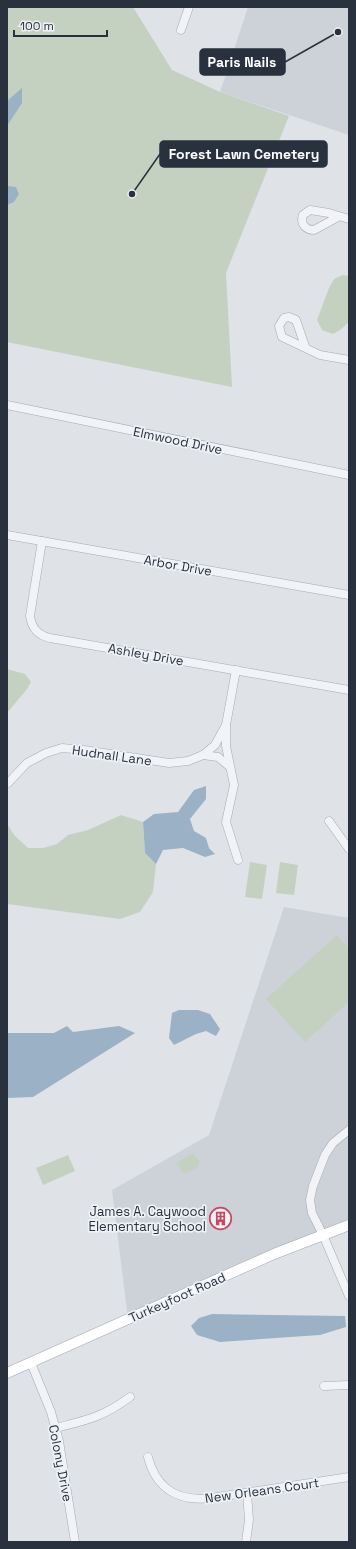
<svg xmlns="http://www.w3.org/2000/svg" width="356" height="1549" font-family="'Space Grotesk',sans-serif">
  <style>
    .built { fill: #cdd2d9 }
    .green { fill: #c5d1c0 }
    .water { fill: #9bb1c6 }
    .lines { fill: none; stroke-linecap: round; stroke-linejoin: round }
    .minor-casing { stroke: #a5aab2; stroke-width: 9 }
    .major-casing { stroke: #9fa7b3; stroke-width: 11 }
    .minor { stroke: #f1f3f6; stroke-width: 8 }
    .major { stroke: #fff; stroke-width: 10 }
    .labels { text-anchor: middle; stroke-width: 3.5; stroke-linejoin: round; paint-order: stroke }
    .street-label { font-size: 13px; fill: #29313e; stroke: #eef1f5 }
    .poi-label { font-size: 13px; fill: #29313e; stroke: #eef1f5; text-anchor: end }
    .leader { fill: none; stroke: #29313e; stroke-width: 1.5 }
    .callout-dot { fill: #29313e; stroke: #eef1f5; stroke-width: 1.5 }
    .callout { fill: #29313e; stroke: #29313e; stroke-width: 1.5 }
    .callout-label { font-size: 14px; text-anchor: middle; font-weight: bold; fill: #fff }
  </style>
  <rect width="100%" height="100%" fill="#dfe3e8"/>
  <g class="built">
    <path d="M248 7H349V135L220 92Z"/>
    <path d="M284 907 349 918V1225L128 1319 112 1190 209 1135Z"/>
  </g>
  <g class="green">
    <path d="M7 7H133L172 70 220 92 289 116 226 273 232 387 7 342Z"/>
    <path d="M343 275 349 276V322L340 330 333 334 322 330 317 320 329 288 334 279Z"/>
    <path d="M7 669 25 674 31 682 27 689 7 713Z"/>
    <path d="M121 815 143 822 145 853 156 864 153 892 140 912 120 919 7 904V824L15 836 28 848H43L57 844 68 835 88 830Z"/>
    <path d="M250 862 267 865 262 899 245 897Z"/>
    <path d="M280 862 298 865 294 895 276 893Z"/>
    <path d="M337 935 349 948V1002L305 1042 266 999Z"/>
    <path d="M193 1153 200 1162 198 1167 184 1174 176 1163Z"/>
    <path d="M68 1155 75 1171 43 1185 36 1168Z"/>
  </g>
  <g class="water">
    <path d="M22 88V103L7 126V101Z"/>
    <path d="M7 186 16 187 19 194 14 202 7 205Z"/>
    <path d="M206 786V799L190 819 194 831 206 838 209 848 215 854 205 857 183 848 163 850 156 864 145 853 143 822 154 814 178 812 194 790Z"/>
    <path d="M179 1010H198L210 1014 220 1029 216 1036 206 1031 196 1034 174 1045 169 1038 172 1013Z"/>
    <path d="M67 1026 73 1032 119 1026 135 1033 33 1097 7 1098V1033H54Z"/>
    <path d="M212 1314 345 1316 346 1327 320 1335 220 1342 197 1335 191 1326 199 1318Z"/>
  </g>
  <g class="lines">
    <defs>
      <g id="minor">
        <path d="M181 30 189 7"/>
        <path d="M338 217 314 230C305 230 300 223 303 215L310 210 329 213 349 219"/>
        <path d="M305 346 296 320 289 317 284 318 279 326 282 337 320 355 349 360"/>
        <path d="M7 405 349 475"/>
        <path d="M7 535 349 595"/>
        <path d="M42 541 30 616C32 629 38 635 50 638L349 690"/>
        <path d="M236 670 226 725V746L234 785 226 822 238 860"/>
        <path d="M203 755 218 757 230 767"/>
        <path d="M8 783 27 763 46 753 62 748 84 750 169 763 188 761 203 755 215 745 226 725"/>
        <path d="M329 821 349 849"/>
        <path d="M349 1130 333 1143 325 1155 313 1186 310 1200 312 1213 323 1235 349 1296"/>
        <path d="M31 1363 51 1412 59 1441 75 1542"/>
        <path d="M324 1386 349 1385"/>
        <path d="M56 1428C87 1420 103 1417 130 1397"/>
        <path d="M148 1457C156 1489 179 1502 211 1498L349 1477"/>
        <path d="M246 1542 249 1520 247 1493"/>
      </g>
      <path id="major" d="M7 1373 274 1254 349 1225"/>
    </defs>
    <use href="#minor" class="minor-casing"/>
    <use href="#major" class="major-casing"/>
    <use href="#minor" class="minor"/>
    <use href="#major" class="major"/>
  </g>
  <defs>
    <symbol id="building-ring" viewBox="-11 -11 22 22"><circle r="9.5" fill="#eef1f5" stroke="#c8495f" stroke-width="1.5"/><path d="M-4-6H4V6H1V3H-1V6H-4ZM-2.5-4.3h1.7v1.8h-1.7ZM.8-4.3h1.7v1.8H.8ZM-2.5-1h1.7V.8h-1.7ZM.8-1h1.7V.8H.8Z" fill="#c8495f"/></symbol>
  </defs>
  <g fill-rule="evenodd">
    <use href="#building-ring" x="208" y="1206" width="25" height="25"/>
  </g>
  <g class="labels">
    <g class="street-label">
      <text transform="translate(178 440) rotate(12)" y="5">Elmwood Drive</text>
      <text transform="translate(178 565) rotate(10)" y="5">Arbor Drive</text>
      <text transform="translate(146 654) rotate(10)" y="5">Ashley Drive</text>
      <text transform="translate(112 755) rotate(8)" y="5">Hudnall Lane</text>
      <text transform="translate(177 1297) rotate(-24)" y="5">Turkeyfoot Road</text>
      <text transform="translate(61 1463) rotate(79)" y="5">Colony Drive</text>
      <text transform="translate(262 1490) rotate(-8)" y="5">New Orleans Court</text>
    </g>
    <g class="poi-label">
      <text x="206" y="1216">James A. Caywood<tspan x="206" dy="15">Elementary School</tspan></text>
    </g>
  </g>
  <path class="leader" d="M338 32L285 62M132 194L160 154"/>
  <g class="callout-dot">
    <circle cx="338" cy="32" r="4"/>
    <circle cx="132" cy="194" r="4"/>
  </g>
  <g class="callout">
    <rect x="200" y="49" width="85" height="26" rx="4"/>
    <rect x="160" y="141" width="167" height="26" rx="4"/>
  </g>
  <g class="callout-label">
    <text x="242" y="67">Paris Nails</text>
    <text x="244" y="159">Forest Lawn Cemetery</text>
  </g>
  <rect width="356" height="1549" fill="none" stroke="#29313e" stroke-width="16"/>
  <path d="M14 30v6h93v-6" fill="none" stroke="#29313e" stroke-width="2"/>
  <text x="20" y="30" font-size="12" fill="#29313e" stroke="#eef1f5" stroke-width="3" paint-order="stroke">100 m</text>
</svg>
